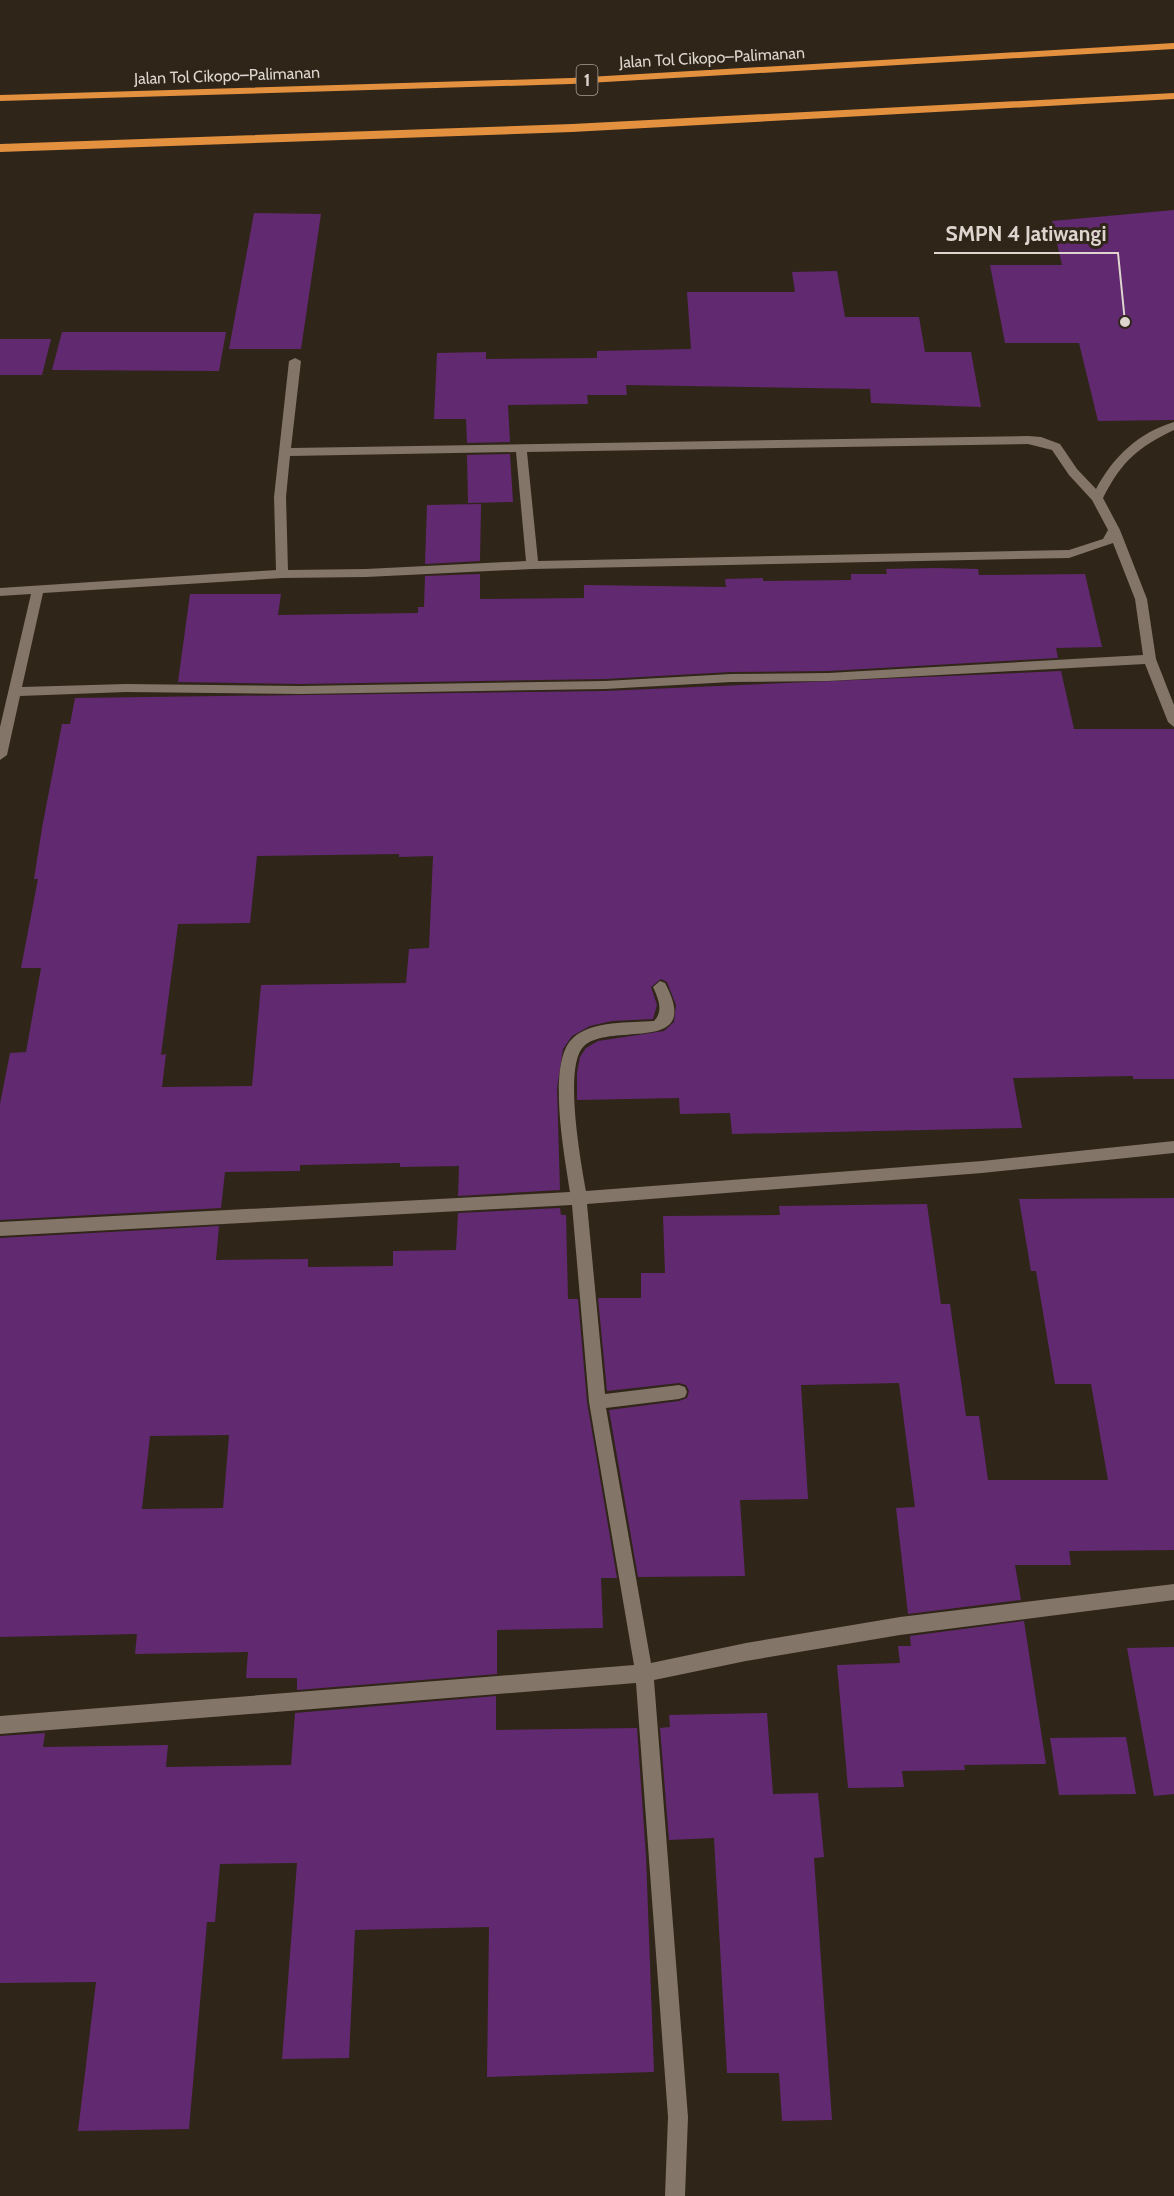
<svg xmlns="http://www.w3.org/2000/svg" width="1174" height="2196" font-family="Cabin,sans-serif">
  <style>
    .building { fill: #612970; fill-rule: evenodd }
    .lines { fill: none; stroke-linecap: round; stroke-linejoin: round }
    .minor { fill: #837567; fill-rule: evenodd }
    .motorway { fill: #e3903f; fill-rule: evenodd }
    .labels { text-anchor: middle; stroke-width: 6; stroke-linejoin: round; paint-order: stroke }
    .far-street-label { font-size: 16px; fill: #ddd5ce; stroke: #302519 }
    .shield { fill: #302519; stroke: #a9a098; stroke-width: 1.5 }
    .shield-label { font-size: 18px; font-weight: bold; fill: #ddd5ce }
    .leader { fill: none; stroke: #ddd5ce; stroke-width: 2 }
    .callout-dot { fill: #ddd5ce; stroke: #302519; stroke-width: 2 }
    .callout-label { font-size: 21px; text-anchor: middle; font-weight: bold; fill: #ddd5ce; stroke: #302519; stroke-width: 6; stroke-linejoin: round; paint-order: stroke }
  </style>
  <rect width="100%" height="100%" fill="#302519"/>
  <g class="building">
    <path d="M1174 210V420L1098 421 1079 343H1005L990 265H1062L1052 221Z"/>
    <path d="M254 213 321 214 301 349H229Z"/>
    <path d="M837 271 845 317H919L925 352H971L981 407 871 403 870 389 626 385 627 395H587L588 404 508 405 510 442 467 443 466 419H434L437 353 486 352V359L597 358V351L691 349 687 292H795L792 272Z"/>
    <path d="M62 332H226L219 371 52 370Z"/>
    <path d="M0 339H51L42 375H0Z"/>
    <path d="M510 454 513 502 468 503 467 455Z"/>
    <path d="M481 504 480 561 425 564 427 505Z"/>
    <path d="M936 568 978 569 979 575 1085 574 1102 647 1056 648 1058 658 828 671 731 672 605 679 301 684 178 682 190 594H281L278 615 418 613V607H424L425 576 480 574V599L584 598V585L726 587 725 579 763 578V581L851 580V574H887L886 569Z"/>
    <path d="M1061 671 1074 729H1174V1079H1133V1076L1013 1078 1022 1128 732 1134 730 1113 680 1114 679 1098 577 1100V1073L580 1057 586 1048 598 1041 664 1031 674 1022 676 1005 667 982 661 979 651 987 657 1005 653 1019 612 1021 590 1026 572 1036 563 1049 557 1088 560 1190 458 1196 459 1166 400 1167V1163L300 1165V1171L225 1172 221 1208 0 1220V1104L10 1053 26 1052 41 968H21L38 879H34L42 828 62 724H70L75 698 605 691ZM399 854V857L433 856 429 948 409 949 406 983 261 985 252 1086 162 1087 166 1054 161 1055 178 924 250 923 257 856Z"/>
    <path d="M1174 1198V1550L1069 1551 1071 1565H1015L1021 1600 908 1614 896 1508 915 1507 899 1383 801 1385 808 1499 740 1500 745 1576 638 1577 609 1410 679 1401 687 1398 689 1391 686 1385 679 1383 607 1391 598 1298H641V1273H665L663 1216 780 1215 779 1206 927 1204 941 1304H950L966 1416H979L988 1480H1108L1091 1384H1055L1036 1271H1031L1019 1199Z"/>
    <path d="M560 1208 561 1215H566L568 1299H578L587 1402 617 1578H601L603 1628 497 1630V1674L297 1690V1678H246L248 1652 135 1654 137 1634 0 1637V1238L219 1226 216 1260 308 1259V1267L393 1266V1251L456 1250 458 1213ZM229 1435 223 1508 142 1509 150 1436Z"/>
    <path d="M1024 1621 1046 1764 964 1765 965 1770 902 1771 904 1787 848 1788 837 1665 900 1663 898 1646H911L910 1636Z"/>
    <path d="M1174 1647V1794L1154 1796 1127 1648Z"/>
    <path d="M496 1696V1730L637 1728 646 1856 654 2072 487 2077 489 1927 355 1930 349 2058 282 2059 297 1863 220 1864 215 1922H207L189 2129 78 2131 96 1982 0 1983V1736L45 1733 43 1747 168 1745 166 1767 291 1765 295 1713Z"/>
    <path d="M767 1713 773 1794 818 1793 824 1857 814 1858 832 2120 782 2121 779 2073H727L714 1838 669 1840 660 1728 670 1727 669 1715Z"/>
    <path d="M1126 1737 1136 1794 1059 1795 1050 1738Z"/>
  </g>
  <g class="lines">
    <g class="minor">
      <path d="M295 358 301 361 291 448 1028 436 1041 437 1060 444 1077 469 1096 489C1113 457 1138 433 1174 422V430C1137 448 1122 461 1103 498L1120 530 1147 599 1156 659 1174 705V727L1168 722 1145 664 828 681 731 682 605 689 301 694 126 692 20 696 7 755 0 760V727L31 594 0 596V588L276 570 274 497 289 361ZM1028 444 1052 450 1069 475 1092 500 1108 530 1103 539 1069 550 538 561 527 452ZM516 452 526 561 366 569 288 570 286 497 290 456ZM1113 543 1135 599 1143 655 828 673 731 674 605 681 301 686 126 684 22 687 43 593 282 578 366 577 532 569 1069 558Z"/>
      <path d="M660 981 665 983C704 1056 611 1021 584 1046 563 1065 581 1163 586 1191L982 1161 1174 1141V1153L982 1173 587 1204 605 1394 679 1385 685 1387 687 1392 685 1397 679 1399 606 1408 651 1663 746 1643 900 1617 1174 1584V1600L900 1635 746 1661 654 1680 688 2117 685 2196H665L668 2117 636 1683 0 1734V1716L634 1665 589 1402 572 1205 0 1236V1222L570 1192C565 1158 546 1062 573 1038 592 1020 631 1023 654 1021 664 1011 658 998 653 987Z"/>
    </g>
    <g class="motorway">
      <path d="M1174 43V49L571 84 0 101V95L571 78Z"/>
      <path d="M1174 93V99L572 132 0 152V144L572 124Z"/>
    </g>
  </g>
  <g class="labels">
    <g class="far-street-label">
      <text transform="translate(712 57) rotate(-3)" y="6">Jalan Tol Cikopo–Palimanan</text>
      <text transform="translate(227 75) rotate(-2)" y="6">Jalan Tol Cikopo–Palimanan</text>
    </g>
    <rect class="shield" x="576.5" y="65" width="21" height="30" rx="4.5"/>
    <g class="shield-label">
      <text x="587" y="86">1</text>
    </g>
  </g>
  <path class="leader" d="M1125 322L1118 253H934"/>
  <circle class="callout-dot" cx="1125" cy="322" r="6"/>
  <g class="callout-label">
    <text x="1026" y="241">SMPN 4 Jatiwangi</text>
  </g>
</svg>
